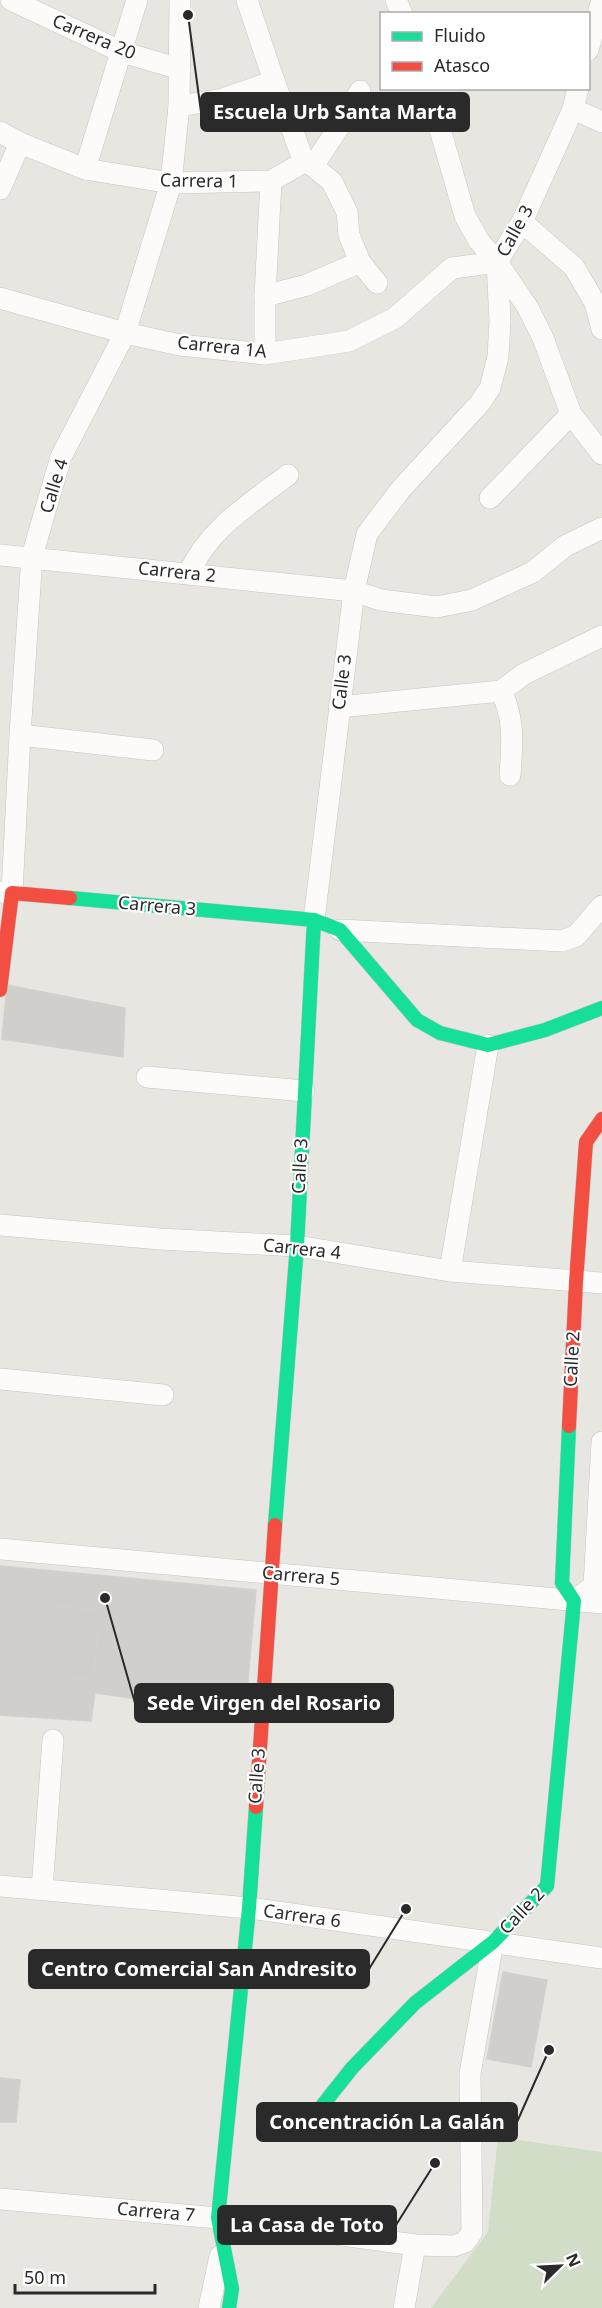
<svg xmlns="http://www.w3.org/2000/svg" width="602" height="2308" font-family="'Noto Sans',sans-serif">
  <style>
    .cemetery { fill: #d1ddc7 }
    .building { fill: #d1cfcb; stroke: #d3d1cc; stroke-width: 1.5 }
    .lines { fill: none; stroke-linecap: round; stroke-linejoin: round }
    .street-casing { stroke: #c6c5c5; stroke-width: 22 }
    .fast-casing { stroke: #c6c5c5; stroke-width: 15 }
    .jam-casing { stroke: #c6c5c5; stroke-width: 15 }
    .street { stroke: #fcfbfa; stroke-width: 21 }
    .fast { stroke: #16e098; stroke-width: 14 }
    .jam { stroke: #f24e42; stroke-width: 14 }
    .labels { text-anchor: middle; stroke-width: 4.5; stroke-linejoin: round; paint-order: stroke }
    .street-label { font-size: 18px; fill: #2a2a2a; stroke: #fff }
    .leader { fill: none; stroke: #2a2a2a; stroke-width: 2 }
    .callout-dot { fill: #2a2a2a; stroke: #fff; stroke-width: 2 }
    .callout { fill: #2a2a2a; stroke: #2a2a2a; stroke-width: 2 }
    .callout-label { font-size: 20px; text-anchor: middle; font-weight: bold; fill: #fff }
  </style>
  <rect width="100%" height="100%" fill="#e8e6e0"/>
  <path class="cemetery" d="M498 2137 602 2152V2308H431L488 2232Z"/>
  <g class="building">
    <path d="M7 985 125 1008 123 1057 2 1039Z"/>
    <path d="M0 1566 256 1590 245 1714 95 1693 91 1721 0 1715Z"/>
    <path d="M0 1602 99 1610 94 1680 0 1673Z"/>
    <path d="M503 1972 547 1980 531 2067 487 2059Z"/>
    <path d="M0 2078 20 2080 16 2122H0Z"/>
  </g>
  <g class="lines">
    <defs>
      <g id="street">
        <path d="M11 0 122 52 180 69"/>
        <path d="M247 0 274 81 304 162"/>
        <path d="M396 0 402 14"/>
        <path d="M588 50 602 0"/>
        <path d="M179 106 223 99 274 81"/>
        <path d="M573 109 602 122"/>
        <path d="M439 126 465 216 479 241 497 262 528 308 543 338 571 414 602 454"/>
        <path d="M0 132 20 143 85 169 171 183 271 181 304 162 313 166 345 118 360 91"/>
        <path d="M313 166 332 182 347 212 349 235 360 262 377 283"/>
        <path d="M85 169 137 0"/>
        <path d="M0 189 20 143"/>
        <path d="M522 222 574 267 595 303 602 329"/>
        <path d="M265 296 307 285 360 262"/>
        <path d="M0 298 125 333 180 345 265 354 349 341 395 318 452 268 497 262"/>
        <path d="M265 354V296L271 181"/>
        <path d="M490 498 571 414"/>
        <path d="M0 555 354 591 381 600 437 607 472 600 533 572 565 546 602 528"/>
        <path d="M189 573C209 528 250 504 288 475"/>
        <path d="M501 691C515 719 512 745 510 775"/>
        <path d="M339 707 501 691 524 674 602 636"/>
        <path d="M20 735 153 750"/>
        <path d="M1 892 12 893 20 735 32 556 61 457 125 333 171 183 179 106 180 0"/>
        <path d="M314 920 354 591 367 534 401 489 480 403 490 388 498 357 500 321 497 262 522 222 573 109 578 88"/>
        <path d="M340 930 562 941 576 936 602 906"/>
        <path d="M147 1077 304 1091"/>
        <path d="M0 1225 160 1239 297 1246 450 1271 602 1283"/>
        <path d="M450 1271 488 1045"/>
        <path d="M0 1379 163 1395"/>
        <path d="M0 1549 602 1603"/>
        <path d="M574 1601 594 1586 602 1442"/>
        <path d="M0 1886 249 1908 602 1958"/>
        <path d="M42 1889 53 1740"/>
        <path d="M0 2199 218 2218 415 2245 454 2246 465 2242 472 2232 470 2074 493 1942"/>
        <path d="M209 2308 220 2256"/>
        <path d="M404 2308 415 2245"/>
      </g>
      <g id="fast">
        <path d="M70 898 314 920 340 930 417 1020 440 1033 488 1045 545 1030 602 1008"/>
        <path d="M275 1525 297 1246 314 920"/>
        <path d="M314 2116 352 2068 415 2003 493 1942 547 1886 574 1601 562 1583 569 1426"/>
        <path d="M229 2308 232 2289 218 2218 249 1908 256 1807"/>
      </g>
      <g id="jam">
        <path d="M0 990 12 893 70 898"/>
        <path d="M569 1426 576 1282 586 1142 602 1119"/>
        <path d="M256 1807 275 1525"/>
      </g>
    </defs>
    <use href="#street" class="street-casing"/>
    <use href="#fast" class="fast-casing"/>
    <use href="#jam" class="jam-casing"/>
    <use href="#street" class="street"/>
    <use href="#fast" class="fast"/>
    <use href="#jam" class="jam"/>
  </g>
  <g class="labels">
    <g class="street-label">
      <text transform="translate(94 37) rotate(23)" y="6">Carrera 20</text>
      <text transform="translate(199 181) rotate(1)" y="6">Carrera 1</text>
      <text transform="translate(515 231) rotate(-61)" y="6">Calle 3</text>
      <text transform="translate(222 347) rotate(6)" y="6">Carrera 1A</text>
      <text transform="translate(54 486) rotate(-73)" y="6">Calle 4</text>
      <text transform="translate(177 572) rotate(6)" y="6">Carrera 2</text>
      <text transform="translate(342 682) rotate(-83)" y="6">Calle 3</text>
      <text transform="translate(157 906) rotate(5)" y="6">Carrera 3</text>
      <text transform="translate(300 1166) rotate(-87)" y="6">Calle 3</text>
      <text transform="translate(302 1249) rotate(6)" y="6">Carrera 4</text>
      <text transform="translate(572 1359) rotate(-87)" y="6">Calle 2</text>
      <text transform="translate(301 1576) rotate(5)" y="6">Carrera 5</text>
      <text transform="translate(257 1776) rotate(-86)" y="6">Calle 3</text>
      <text transform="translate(522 1911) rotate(-47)" y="6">Calle 2</text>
      <text transform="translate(302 1916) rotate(8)" y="6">Carrera 6</text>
      <text transform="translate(156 2212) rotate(5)" y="6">Carrera 7</text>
    </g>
  </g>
  <path class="leader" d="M188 15L201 112M105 1598L135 1703M406 1909L369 1969M549 2050L517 2122M435 2163L396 2225"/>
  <g class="callout-dot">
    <circle cx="188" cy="15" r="6"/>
    <circle cx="105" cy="1598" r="6"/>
    <circle cx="406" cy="1909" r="6"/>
    <circle cx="549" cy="2050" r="6"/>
    <circle cx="435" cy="2163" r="6"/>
  </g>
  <g class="callout">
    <rect x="201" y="93" width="268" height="38" rx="6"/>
    <rect x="135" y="1684" width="258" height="38" rx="6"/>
    <rect x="29" y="1950" width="340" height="38" rx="6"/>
    <rect x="257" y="2103" width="260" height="38" rx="6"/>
    <rect x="218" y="2206" width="178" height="38" rx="6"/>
  </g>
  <g class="callout-label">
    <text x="335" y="119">Escuela Urb Santa Marta</text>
    <text x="264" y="1710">Sede Virgen del Rosario</text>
    <text x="199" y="1976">Centro Comercial San Andresito</text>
    <text x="387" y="2129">Concentración La Galán</text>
    <text x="307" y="2232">La Casa de Toto</text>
  </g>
  <rect x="380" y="12" width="210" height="78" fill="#ffffff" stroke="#aaaaaa" stroke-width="1.5"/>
  <rect x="392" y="32" width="30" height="9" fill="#16e098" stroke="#aaaaaa" stroke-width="1.5"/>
  <text x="434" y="42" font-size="18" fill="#2a2a2a">Fluido</text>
  <rect x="392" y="62" width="30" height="9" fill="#f24e42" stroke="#aaaaaa" stroke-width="1.5"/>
  <text x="434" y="72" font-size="18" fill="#2a2a2a">Atasco</text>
  <g transform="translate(560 2266) rotate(66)" stroke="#ffffff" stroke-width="4.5" paint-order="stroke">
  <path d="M0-4.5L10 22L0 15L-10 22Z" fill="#2a2a2a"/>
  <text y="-9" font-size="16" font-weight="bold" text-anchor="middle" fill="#2a2a2a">N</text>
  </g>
  <path d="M15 2284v9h140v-9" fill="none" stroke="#2a2a2a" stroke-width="3"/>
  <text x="24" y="2284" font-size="18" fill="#2a2a2a" stroke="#ffffff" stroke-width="4.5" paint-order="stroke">50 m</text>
</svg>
